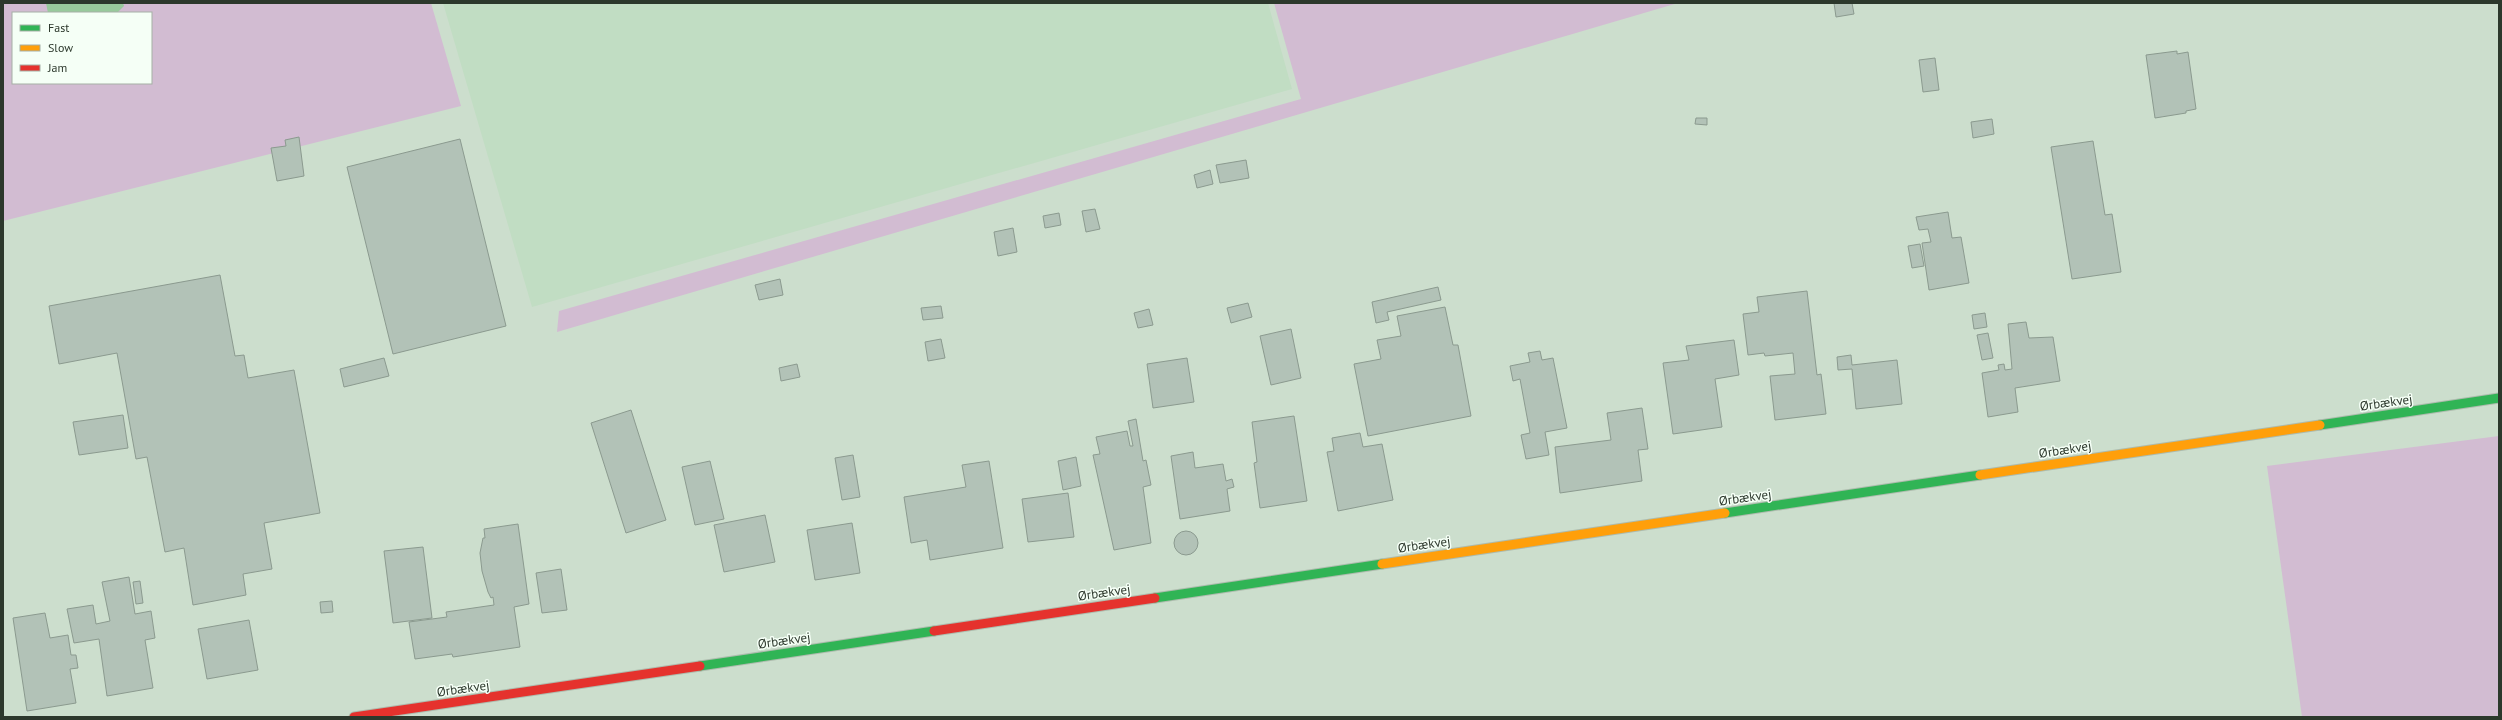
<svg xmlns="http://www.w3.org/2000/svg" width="2502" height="720" font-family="'PT Sans',sans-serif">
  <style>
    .built { fill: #c1ddc3 }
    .green { fill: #d2bcd2; fill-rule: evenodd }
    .water { fill: #98ca9c }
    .building { fill: #b2c2b7; stroke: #8b9a8f }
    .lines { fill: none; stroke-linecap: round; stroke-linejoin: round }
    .fast-casing { stroke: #adbbad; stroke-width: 11 }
    .slow-casing { stroke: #adbbad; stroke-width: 11 }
    .jam-casing { stroke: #adbbad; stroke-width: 11 }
    .fast { stroke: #30b455; stroke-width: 9 }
    .slow { stroke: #ff9f0a; stroke-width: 9 }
    .jam { stroke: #e5322d; stroke-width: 9 }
    .labels { text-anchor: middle; stroke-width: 3; stroke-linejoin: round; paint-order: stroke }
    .street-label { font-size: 13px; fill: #2c382c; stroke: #f5fff6 }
  </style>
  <rect width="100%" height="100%" fill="#ccdecd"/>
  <path class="built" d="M443 3H1268L1292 89 532 307Z"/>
  <g class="green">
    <path d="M3 3H431L461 106 3 221ZM13 13H151V83H13Z"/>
    <path d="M1274 3H1678L557 332 559 311 1301 99Z"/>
    <path d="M2499 436V717H2302L2267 466Z"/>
  </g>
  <path class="water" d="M46 3H123L124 6 117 13H48Z"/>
  <g class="building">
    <path d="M1834 3H1852L1854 14 1836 17Z"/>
    <path d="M2177 51V54L2188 52 2196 109 2186 111V113L2155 118 2146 55Z"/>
    <path d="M1935 58 1939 90 1923 92 1919 60Z"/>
    <path d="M1696 118H1707V125L1695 124Z"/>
    <path d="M1992 119 1994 134 1973 138 1971 122Z"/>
    <path d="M299 137 304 176 277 181 271 148 286 146 285 140Z"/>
    <path d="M460 139 506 326 393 354 347 167Z"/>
    <path d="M2093 141 2105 215 2112 214 2121 272 2072 279 2051 147Z"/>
    <path d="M1246 160 1249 178 1220 183 1216 165Z"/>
    <path d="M1210 170 1213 184 1197 188 1194 175Z"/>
    <path d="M1095 209 1100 229 1086 232 1082 211Z"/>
    <path d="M1948 212 1952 238 1961 237 1969 283 1929 290 1922 243 1931 242 1928 229 1919 230 1916 217Z"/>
    <path d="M1059 213 1061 225 1045 228 1043 216Z"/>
    <path d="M1013 228 1017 252 998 256 994 232Z"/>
    <path d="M1920 244 1924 266 1912 268 1908 246Z"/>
    <path d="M220 275 235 356 244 355 248 378 294 370 320 513 264 523 272 569 243 574 246 595 193 605 184 548 165 552 147 457 136 459 117 353 59 364 49 306Z"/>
    <path d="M780 279 783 295 759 300 755 285Z"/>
    <path d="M1438 287 1441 300 1387 312 1389 320 1376 323 1372 302Z"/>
    <path d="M1807 291 1817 375 1821 374 1826 414 1775 420 1770 376 1795 374 1793 353 1765 356 1764 353 1748 355 1743 314 1759 312 1757 297Z"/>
    <path d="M1248 303 1252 317 1231 323 1227 308Z"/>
    <path d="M941 306 943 318 923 320 921 308Z"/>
    <path d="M1445 307 1453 345H1458L1471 416 1368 436 1354 364 1381 359 1377 340 1401 336 1397 316Z"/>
    <path d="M1149 309 1153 325 1138 328 1134 313Z"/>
    <path d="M1985 313 1987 327 1974 329 1972 315Z"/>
    <path d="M2026 322 2029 338 2053 337 2060 381 2015 388 2018 412 1988 417 1982 373 1999 370 1998 365 2004 364 2005 370 2012 369 2008 324Z"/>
    <path d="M1291 329 1301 378 1271 385 1260 336Z"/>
    <path d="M1988 333 1993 358 1982 360 1977 335Z"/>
    <path d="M941 339 945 358 928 361 925 342Z"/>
    <path d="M1734 340 1739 375 1715 379 1722 427 1673 434 1663 363 1689 360 1686 346Z"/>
    <path d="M1540 351 1542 360 1553 358 1567 428 1545 432 1549 455 1526 459 1521 435 1530 433 1520 379 1513 381 1510 366 1530 362 1528 353Z"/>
    <path d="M1851 355 1852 365 1897 360 1902 404 1856 409 1852 369 1838 370 1837 357Z"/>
    <path d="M384 358 389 376 344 387 340 369Z"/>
    <path d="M1187 358 1194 402 1153 408 1147 364Z"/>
    <path d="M797 364 800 377 781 381 779 368Z"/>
    <path d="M1642 408 1648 449 1638 450 1642 481 1560 493 1555 447 1611 440 1607 413Z"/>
    <path d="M631 410 666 520 626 533 591 423Z"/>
    <path d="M123 415 128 448 79 455 73 422Z"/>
    <path d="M1294 416 1307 501 1260 508 1254 463 1257 462 1252 422Z"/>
    <path d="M1136 419 1143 461 1146 460 1151 485 1143 487 1151 543 1114 550 1093 455 1100 454 1096 437 1127 431 1130 446H1133L1128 421Z"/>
    <path d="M1360 433 1363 447 1382 444 1393 500 1338 511 1327 452 1334 451 1332 438Z"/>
    <path d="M1193 452 1195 468 1223 464 1226 481 1232 479 1234 487 1227 489 1230 511 1180 519 1171 456Z"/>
    <path d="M853 455 860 497 842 500 835 458Z"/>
    <path d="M1076 457 1081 486 1063 490 1058 461Z"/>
    <path d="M710 461 724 519 695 525 682 467Z"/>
    <path d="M989 461 1003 548 930 560 927 540 911 543 904 497 966 487 962 465Z"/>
    <path d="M1068 493 1074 537 1028 542 1022 499Z"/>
    <path d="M765 515 775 562 724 572 714 525Z"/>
    <path d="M852 523 860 573 815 580 807 530Z"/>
    <path d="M518 524 529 604 514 607 520 647 453 657 452 654 415 659 409 622 447 617 446 612 494 605 493 597 491 598 488 592 482 571 480 553 483 538H485L484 529Z"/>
    <circle cx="1186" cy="543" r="12"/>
    <path d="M423 547 432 618 393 623 384 551Z"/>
    <path d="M561 569 567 610 542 613 536 573Z"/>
    <path d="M129 577 135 614 151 611 155 638 145 640 153 688 107 696 99 639 74 643 67 609 93 605 96 624 110 621 102 582Z"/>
    <path d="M140 581 143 603 136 604 133 582Z"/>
    <path d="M332 601 333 612 321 613 320 602Z"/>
    <path d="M45 613 50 638 68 635 71 655H76L78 668 70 669 76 703 27 711 13 618Z"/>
    <path d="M249 620 258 670 207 679 198 629Z"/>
  </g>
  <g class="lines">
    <defs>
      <g id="fast">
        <path d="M2320 425 2499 398"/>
        <path d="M1725 513 1980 475"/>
        <path d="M1155 598 1382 564"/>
        <path d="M700 666 934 631"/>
      </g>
      <g id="slow">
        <path d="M1980 475 2320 425"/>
        <path d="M1382 564 1725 513"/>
      </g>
      <g id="jam">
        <path d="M934 631 1155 598"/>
        <path d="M354 717 700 666"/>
      </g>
    </defs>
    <use href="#fast" class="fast-casing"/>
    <use href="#slow" class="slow-casing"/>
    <use href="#jam" class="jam-casing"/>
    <use href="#fast" class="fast"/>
    <use href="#slow" class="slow"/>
    <use href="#jam" class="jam"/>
  </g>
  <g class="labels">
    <g class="street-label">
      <text transform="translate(2386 402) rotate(-8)" y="5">Ørbækvej</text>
      <text transform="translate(2065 449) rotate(-9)" y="5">Ørbækvej</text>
      <text transform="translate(1745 497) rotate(-8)" y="5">Ørbækvej</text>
      <text transform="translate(1424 544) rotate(-8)" y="5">Ørbækvej</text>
      <text transform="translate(1104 592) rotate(-8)" y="5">Ørbækvej</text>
      <text transform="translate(784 640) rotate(-8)" y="5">Ørbækvej</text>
      <text transform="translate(463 688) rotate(-8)" y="5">Ørbækvej</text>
    </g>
  </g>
  <rect width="2502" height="720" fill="none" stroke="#2c382c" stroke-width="8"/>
  <rect x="12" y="12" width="140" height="72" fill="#f5fff6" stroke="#a5afa5"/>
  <rect x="20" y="25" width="20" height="6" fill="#30b455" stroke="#a5afa5"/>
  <text x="48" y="32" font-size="12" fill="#2c382c">Fast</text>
  <rect x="20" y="45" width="20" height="6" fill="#ff9f0a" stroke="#a5afa5"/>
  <text x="48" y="52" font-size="12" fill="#2c382c">Slow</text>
  <rect x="20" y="65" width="20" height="6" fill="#e5322d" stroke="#a5afa5"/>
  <text x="48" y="72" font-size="12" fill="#2c382c">Jam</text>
</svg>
